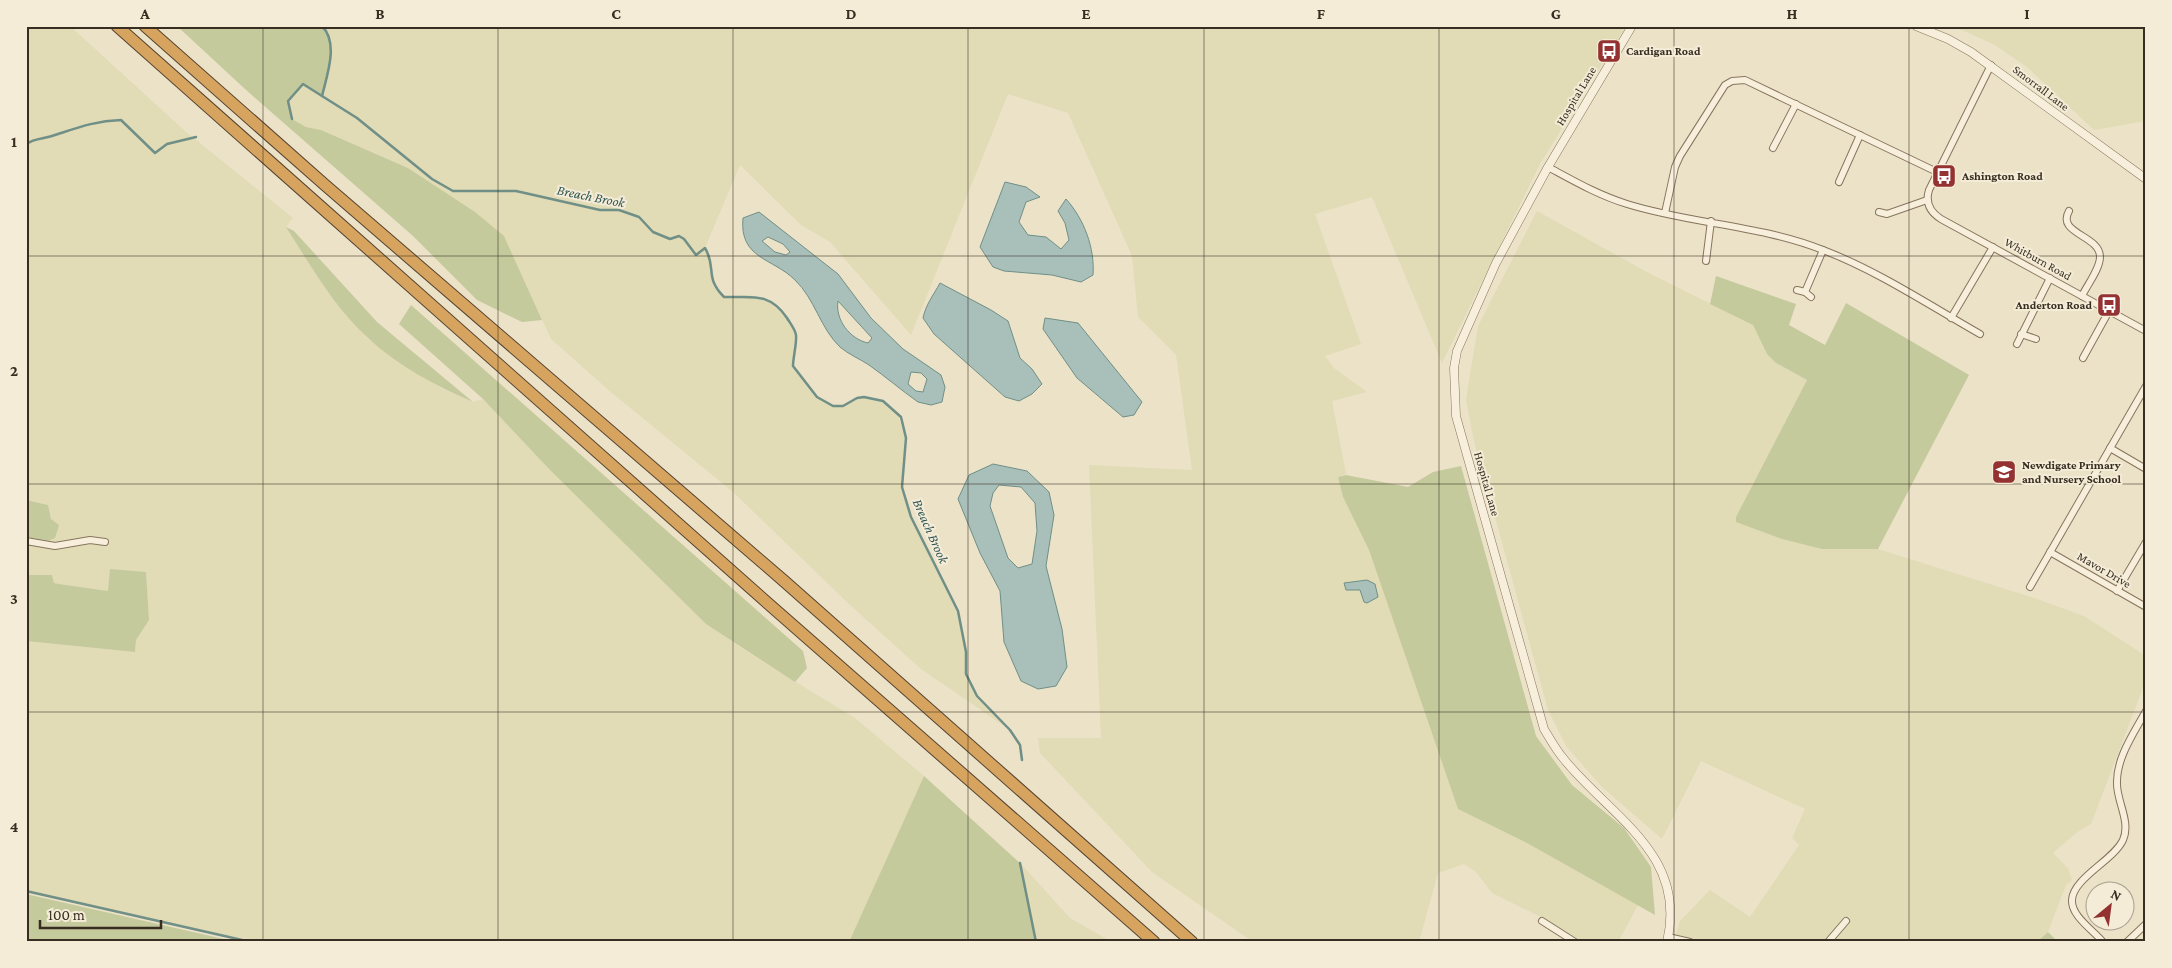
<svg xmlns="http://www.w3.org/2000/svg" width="2172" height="968" font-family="'Crimson Pro',serif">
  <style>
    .farmland { fill: #e1dbb6 }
    .green { fill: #c4ca9c }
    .water { fill: #a9c0ba; stroke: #6f8f87; fill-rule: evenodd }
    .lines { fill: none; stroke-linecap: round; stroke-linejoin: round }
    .stream { stroke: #6f8f87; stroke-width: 2.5 }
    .minor-casing { stroke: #87755e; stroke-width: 8 }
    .tertiary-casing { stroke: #87755e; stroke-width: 9 }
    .motorway-casing { stroke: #554331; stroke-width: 13 }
    .minor { stroke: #f7efdb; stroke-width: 6 }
    .tertiary { stroke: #f7efdb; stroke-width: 8 }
    .motorway { stroke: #d6a45e; stroke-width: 11 }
    .grid { fill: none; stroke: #382d21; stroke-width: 1; stroke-opacity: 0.55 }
    .labels { text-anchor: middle; stroke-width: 4; stroke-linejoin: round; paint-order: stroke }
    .poi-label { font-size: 12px; font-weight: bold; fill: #382d21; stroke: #f4ecd7; text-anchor: start }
    .street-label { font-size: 12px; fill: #382d21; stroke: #f4ecd7 }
    .water-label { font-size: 14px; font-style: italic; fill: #315756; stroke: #f4ecd7 }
    .neatline { fill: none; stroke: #382d21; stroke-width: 2 }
    .grid-label { font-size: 16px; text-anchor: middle; font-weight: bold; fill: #382d21 }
  </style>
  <rect width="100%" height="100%" fill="#ece2c8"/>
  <g class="farmland">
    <path d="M26 26H70L185 131 293 218 286 227 340 307 368 339 441 388 473 402 483 399 550 470 706 624 768 665 855 718 924 776 849 942H268L229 936 26 891V641L135 652 136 640 149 620 146 572 108 591 59 584 54 583 52 575H26V543L29 538 39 540 51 519 48 505 26 500Z"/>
    <path d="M322 26H1626L1540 164 1442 363 1372 197 1315 214 1361 344 1325 356 1334 368 1367 392 1332 401 1346 474 1338 477 1343 497 1369 550 1458 809 1527 843 1638 905 1618 942H1584L1541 917 1492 893 1476 872 1464 864 1438 873 1419 942H1253L1152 872 1040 753 1038 738H1101L1089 465 1192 470 1176 355 1138 317 1132 256 1068 113 1008 94 911 335 830 242 801 225 740 165 705 248 711 258 713 286 724 297 749 295 766 300 781 309 795 331 797 338 794 343 793 366 817 397 833 406H843L857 398 864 397 883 401 897 413 906 438 902 487 911 517 958 611 966 652V674L977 696 1010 730 921 669 850 605 733 492 612 393 551 339 504 236 474 212 408 168 321 130 306 127 292 119 288 101 303 84 323 95 329 64 326 30Z"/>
    <path d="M1953 26H2146V121L2094 130 2027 67 1995 45Z"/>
    <path d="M1537 211 1645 271 1753 325 1767 354 1776 363 1807 380 1736 517V522L1822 549H1878L2034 598 2084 616 2146 656V680L2091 824 2076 833 2053 853 2068 868 2072 880 2066 885 2048 932 2037 942H1674L1680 921 1710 890 1750 917 1799 845 1792 838 1805 809 1701 761 1662 839 1602 787 1566 746 1548 710 1473 437 1466 399 1478 326Z"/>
    <path d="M1020 863 1070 918 1112 942H1036Z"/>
  </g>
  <g class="green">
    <path d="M177 26H320C340 40 327 76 322 96L303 84 289 101 292 119 306 127 321 130 408 168 475 212 504 236 542 320 522 322 477 300 413 236 245 89Z"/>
    <path d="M286 227 294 231 377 322 473 402C436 386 398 366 368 338 334 307 311 266 286 227Z"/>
    <path d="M1716 276 1796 304 1789 325 1825 345 1846 303 1969 375 1878 549H1822L1782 539 1736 522V517L1807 380 1776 363 1767 354 1753 325 1710 304Z"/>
    <path d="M411 305 803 651 807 668 795 682 706 624 550 470 483 399 399 324Z"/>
    <path d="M1461 466 1536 736 1572 785 1624 828 1651 867 1655 915 1527 843 1458 809 1369 550 1343 497 1338 477 1346 475 1408 487 1433 472Z"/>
    <path d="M26 500 48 505 51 519 59 525 55 538 48 541 26 537Z"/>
    <path d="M110 569 146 572 149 620 136 640 135 652 26 641V575H52L54 583 59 584 108 591Z"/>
    <path d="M924 776 1020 863 1036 942H849Z"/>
    <path d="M26 894 237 942H26Z"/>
    <path d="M2048 932 2058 942H2037Z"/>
  </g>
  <g class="water">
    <path d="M1005 182 1026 187 1040 197 1026 202 1019 222 1028 235 1046 237 1061 249 1069 240 1065 223 1058 211 1066 199C1084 219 1095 248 1093 275L1081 282 1052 275 1004 271 993 267 980 247Z"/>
    <path d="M759 212 838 274 871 318 903 349 941 375 945 387 942 402 931 405 918 402C901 390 886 377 869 365 860 359 848 354 840 347 820 328 815 299 795 280 773 258 739 259 743 218ZM768 237 783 244 790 252 786 255 775 252 762 241ZM838 301 872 338 868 343C850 339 835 320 838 301ZM911 372 921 373 927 379 923 392 916 391 908 384Z"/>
    <path d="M940 283 991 310 1008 321 1020 358 1032 369 1042 384 1032 394 1019 401 1005 397 934 334 923 318C926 304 933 296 940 283Z"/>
    <path d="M1045 318 1078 323 1142 402 1134 415 1123 417 1077 378 1043 329Z"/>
    <path d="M993 464 1027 471 1049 492 1054 515 1046 566 1062 629 1067 667 1056 686 1038 689 1021 681 1004 642 1000 591 980 553 958 499 969 475ZM999 485 1021 487 1035 503 1037 531 1032 564 1018 568 1008 558 990 506 993 493Z"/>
    <path d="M1367 580 1375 584 1378 597 1367 603 1364 602 1360 590H1346L1344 583Z"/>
  </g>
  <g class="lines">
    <g class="stream">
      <path d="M322 26C339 43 327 75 322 96L357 118 432 179 453 191H516L600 210H619L639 217 653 232 670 239 679 236 684 239 696 255 705 248C717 268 704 277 724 297 750 298 769 291 787 318 790 323 795 329 796 335 797 342 793 358 793 366L817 397 833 406H843L857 398 864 397 883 401 901 417 906 438 902 487 911 517 958 611 966 652V674L977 696 1010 730 1020 745 1022 760"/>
      <path d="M292 119 288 101 303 84 322 96"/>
      <path d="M26 144C35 138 43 139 52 136 77 128 94 121 121 120L155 153 167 144 196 137"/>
      <path d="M1020 863 1036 942"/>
      <path d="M26 891 251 942"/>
    </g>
    <defs>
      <g id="minor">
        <path d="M1991 65 1929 190C1925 203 1930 212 1941 219L2146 331"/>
        <path d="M1773 148 1796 104"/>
        <path d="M1548 167C1574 181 1598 195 1627 204 1691 224 1760 225 1823 250 1878 271 1929 305 1980 334"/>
        <path d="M1839 182 1860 135"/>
        <path d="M2069 211C2056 234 2100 235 2100 257 2100 269 2087 285 2082 296"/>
        <path d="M1879 212 1887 214 1927 200"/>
        <path d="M1665 213 1675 167 1680 156 1725 85 1732 81 1745 80 1937 172"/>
        <path d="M1706 261 1711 221"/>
        <path d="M1797 290 1805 292 1811 297"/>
        <path d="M1805 292 1823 250"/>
        <path d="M1951 318 1993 247"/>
        <path d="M2021 334 2036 339"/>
        <path d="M2017 344 2050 278"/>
        <path d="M2083 358 2109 311"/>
        <path d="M2110 448 2146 469"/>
        <path d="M26 541 55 546 90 540 105 542"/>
        <path d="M2050 552 2146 607"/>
        <path d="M2030 587 2146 386"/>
        <path d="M2117 591 2146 542"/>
        <path d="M1542 921 1575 942"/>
        <path d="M1668 937 1690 942"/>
        <path d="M1828 942 1846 921"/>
        <path d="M2103 942C2093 930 2071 916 2072 900 2073 878 2114 860 2123 840 2131 822 2117 802 2117 784 2116 758 2134 733 2146 711"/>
        <path d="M2127 942 2146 924"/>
      </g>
      <g id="tertiary">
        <path d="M1632 26 1548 167 1496 263 1457 351 1454 368 1456 416 1544 729C1550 739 1556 750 1563 758 1609 816 1688 853 1667 942"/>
        <path d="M1916 26 1948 39 1971 52 2146 179"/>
      </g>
      <g id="motorway">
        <path d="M117 26 763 599 1154 942"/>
        <path d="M145 26 325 185 784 581 1192 942"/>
      </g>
    </defs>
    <use href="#minor" class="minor-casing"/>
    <use href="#tertiary" class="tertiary-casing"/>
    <use href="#motorway" class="motorway-casing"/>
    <use href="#minor" class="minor"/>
    <use href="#tertiary" class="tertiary"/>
    <use href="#motorway" class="motorway"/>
  </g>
  <path class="grid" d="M263 26V942M498 26V942M733 26V942M968 26V942M1204 26V942M1439 26V942M1674 26V942M1909 26V942M26 256H2146M26 484H2146M26 712H2146"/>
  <defs>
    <symbol id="bus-square" viewBox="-11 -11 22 22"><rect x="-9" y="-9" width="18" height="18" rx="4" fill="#933231" stroke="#f4ecd7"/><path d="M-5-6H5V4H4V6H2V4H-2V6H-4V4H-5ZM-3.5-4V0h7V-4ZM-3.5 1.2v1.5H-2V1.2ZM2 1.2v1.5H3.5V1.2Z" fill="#fff"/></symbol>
    <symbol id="school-square" viewBox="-11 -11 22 22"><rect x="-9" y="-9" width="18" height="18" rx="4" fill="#933231" stroke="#f4ecd7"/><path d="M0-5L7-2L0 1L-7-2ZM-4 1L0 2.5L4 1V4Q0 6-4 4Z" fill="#fff"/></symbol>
  </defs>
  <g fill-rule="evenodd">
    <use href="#bus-square" x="1595" y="37" width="28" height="28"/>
    <use href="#bus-square" x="1930" y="162" width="28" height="28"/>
    <use href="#bus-square" x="2095" y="291" width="28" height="28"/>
    <use href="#school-square" x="1990" y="458" width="28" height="28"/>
  </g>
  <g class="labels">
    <g class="poi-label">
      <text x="1626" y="55">Cardigan Road</text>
      <text x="1962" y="180">Ashington Road</text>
      <text x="2092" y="309" text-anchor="end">Anderton Road</text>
      <text x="2022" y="469">Newdigate Primary<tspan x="2022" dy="14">and Nursery School</tspan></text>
    </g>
    <g class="street-label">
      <text transform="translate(2041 88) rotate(37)" y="4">Smorrall Lane</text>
      <text transform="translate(1576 96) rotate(-59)" y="4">Hospital Lane</text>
      <text transform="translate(2038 259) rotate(29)" y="4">Whitburn Road</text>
      <text transform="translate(1487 484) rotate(74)" y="4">Hospital Lane</text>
      <text transform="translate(2104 570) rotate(30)" y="4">Mavor Drive</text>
    </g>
    <g class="water-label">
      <text transform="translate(591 196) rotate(11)" y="5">Breach Brook</text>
      <text transform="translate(931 531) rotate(66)" y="5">Breach Brook</text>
    </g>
  </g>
  <rect width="2172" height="968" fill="none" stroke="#f4ecd7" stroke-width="55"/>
  <g transform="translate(2110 906) rotate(29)"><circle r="24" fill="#f4ecd7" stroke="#a9a08e"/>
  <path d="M0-4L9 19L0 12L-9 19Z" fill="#933231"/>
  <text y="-8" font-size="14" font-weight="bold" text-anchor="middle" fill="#382d21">N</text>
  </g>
  <path d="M40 920v8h121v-8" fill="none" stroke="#382d21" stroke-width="2.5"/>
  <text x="48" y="920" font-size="15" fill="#382d21" stroke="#f4ecd7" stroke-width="4" paint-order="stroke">100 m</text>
  <rect x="28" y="28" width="2116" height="912" class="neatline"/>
  <g class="grid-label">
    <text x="145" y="19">A</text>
    <text x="380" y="19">B</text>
    <text x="616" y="19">C</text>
    <text x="851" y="19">D</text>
    <text x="1086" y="19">E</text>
    <text x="1321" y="19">F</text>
    <text x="1556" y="19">G</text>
    <text x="1792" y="19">H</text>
    <text x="2027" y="19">I</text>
    <text x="14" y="147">1</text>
    <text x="14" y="376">2</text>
    <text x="14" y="604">3</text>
    <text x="14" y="832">4</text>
  </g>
</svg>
